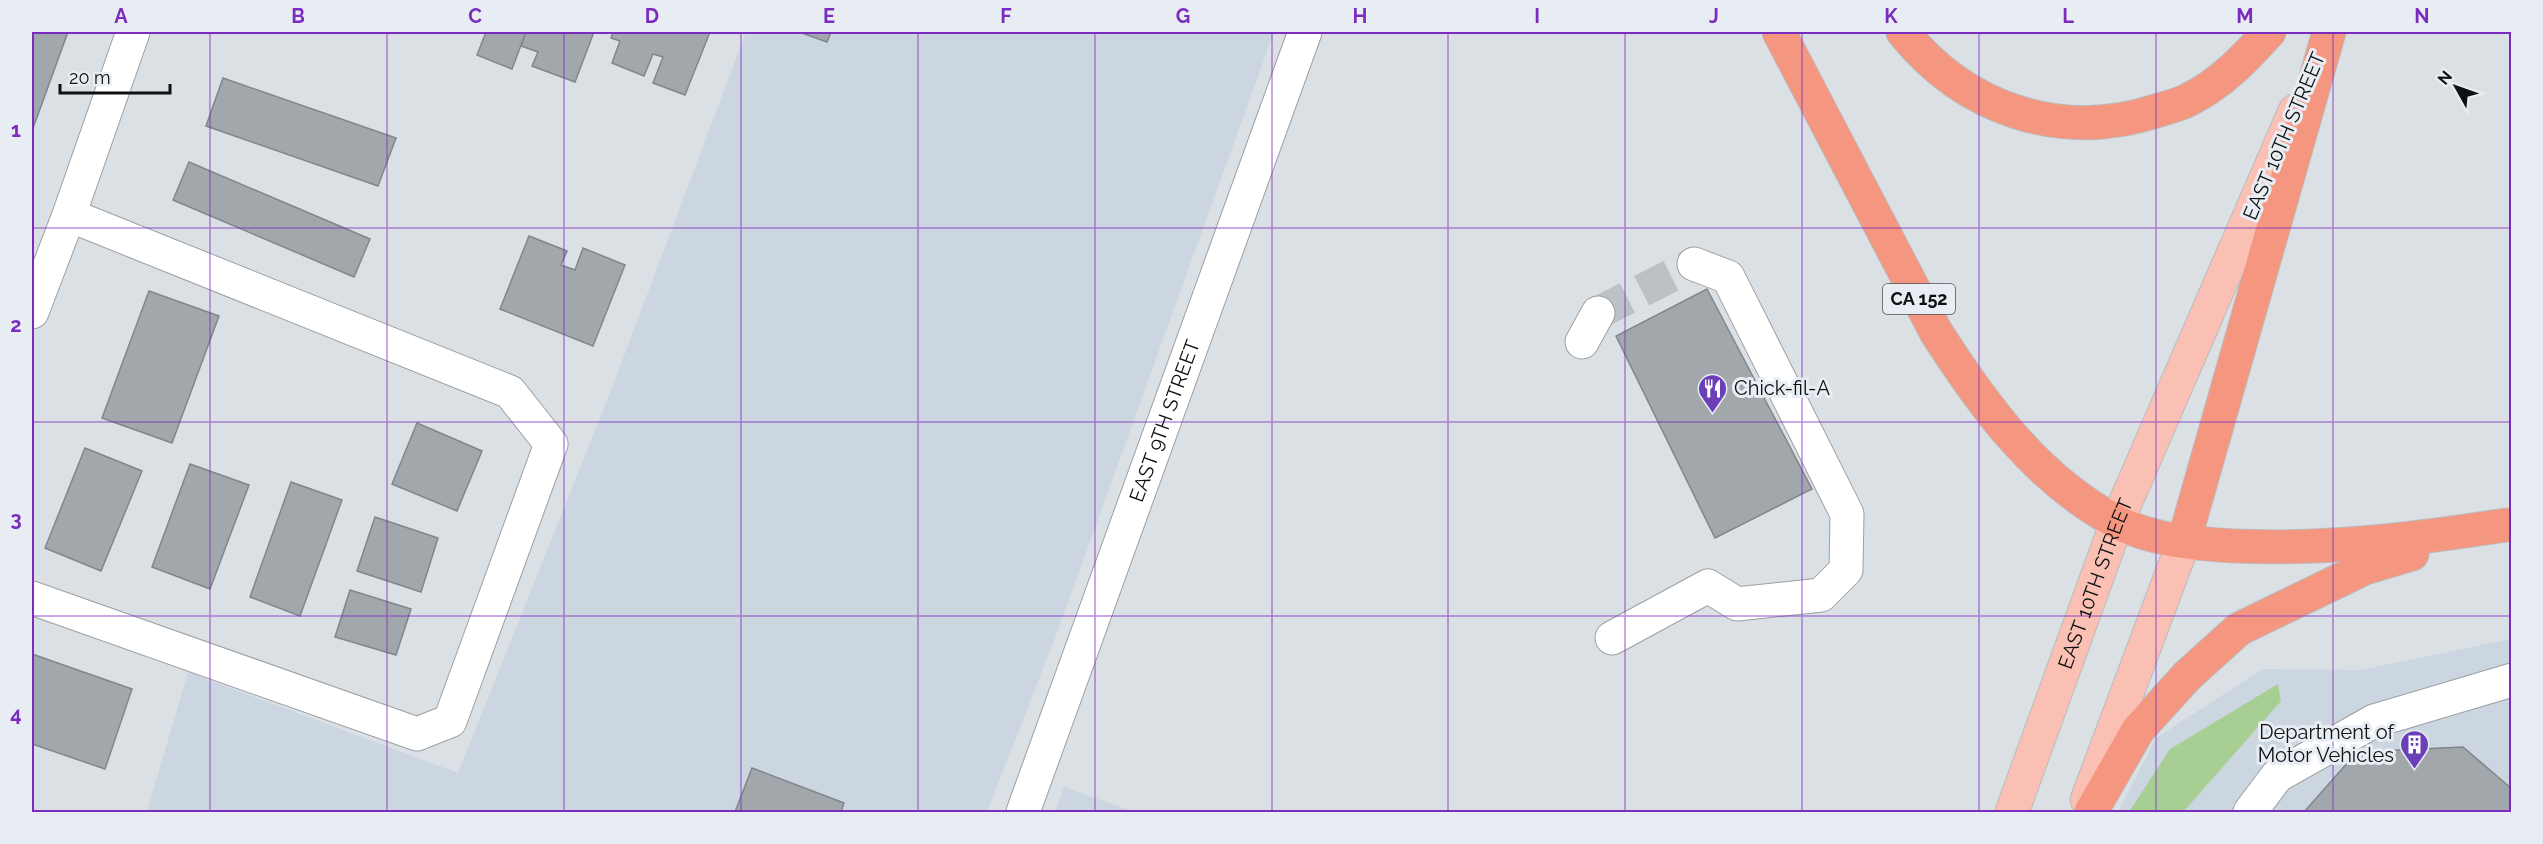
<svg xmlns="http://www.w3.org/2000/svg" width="2543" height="844" font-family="Raleway,sans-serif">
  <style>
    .built { fill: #cbd6e1 }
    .green { fill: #a8cf93 }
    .building { fill: #a2a7ac; stroke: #81868a; stroke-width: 1.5 }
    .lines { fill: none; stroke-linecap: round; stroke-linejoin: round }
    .minor-tunnel { stroke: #bcc1c5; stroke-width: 33; stroke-dasharray: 33 16; stroke-linecap: butt }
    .minor-casing { stroke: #9ba0a5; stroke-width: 35 }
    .major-casing { stroke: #bcbcbd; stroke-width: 35 }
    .highway-casing { stroke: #bcbcbd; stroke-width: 35 }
    .minor { stroke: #fff; stroke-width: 33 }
    .major { stroke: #f9c0b3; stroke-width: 33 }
    .highway { stroke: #f59681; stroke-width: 33 }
    .grid { fill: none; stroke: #7b2cbf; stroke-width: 1.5; stroke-opacity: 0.55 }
    .labels { text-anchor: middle; stroke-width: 6; stroke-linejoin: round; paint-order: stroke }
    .shield { fill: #e8edf3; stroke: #4f5256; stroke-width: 1.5 }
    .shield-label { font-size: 18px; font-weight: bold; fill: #0e1012 }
    .street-label { font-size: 20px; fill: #0e1012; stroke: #e8edf3 }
    .poi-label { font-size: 20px; fill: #0e1012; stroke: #e8edf3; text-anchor: start }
    .neatline { fill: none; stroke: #7b2cbf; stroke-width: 2 }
    .grid-label { font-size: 20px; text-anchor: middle; font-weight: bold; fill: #7b2cbf }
  </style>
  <rect width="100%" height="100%" fill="#dbe0e5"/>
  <g class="built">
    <path d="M746 32H1274L1057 633 987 812H147L188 672 458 773 610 393Z"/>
    <path d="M2511 639V812H2118L2156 738 2263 669 2360 670Z"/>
    <path d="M1064 787 1135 812H1055Z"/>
  </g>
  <path class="green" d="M2278 684 2281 701 2183 812H2129L2170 749Z"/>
  <g class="building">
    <path d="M32 32H68L32 131Z"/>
    <path d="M486 32H526L512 69 477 55Z"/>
    <path d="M526 32H594L575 82 532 66 538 52 521 46Z"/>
    <path d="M613 32H710L685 95 653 83 663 57 653 54 644 76 612 63 620 41 611 38Z"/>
    <path d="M799 32H831L827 42Z"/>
    <path d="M223 78 396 138 378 186 206 126Z"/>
    <path d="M189 162 370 239 354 277 173 200Z"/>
    <path d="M529 236 567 251 561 265 575 270 583 248 625 265 593 346 500 309Z"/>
    <path d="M1707 289 1812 489 1715 538 1616 336Z"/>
    <path d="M149 291 219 316 172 443 102 418Z"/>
    <path d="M417 423 482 451 457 511 392 484Z"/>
    <path d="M85 448 142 471 101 571 45 548Z"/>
    <path d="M190 464 249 485 210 589 152 567Z"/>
    <path d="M291 482 342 500 300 616 250 597Z"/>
    <path d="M375 517 438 538 421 592 357 571Z"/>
    <path d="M350 590 411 609 396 655 335 637Z"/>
    <path d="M32 654 132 689 105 769 32 744Z"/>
    <path d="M2463 747 2512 789V812H2304L2357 752Z"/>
    <path d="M752 768 844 803 841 812H735Z"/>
  </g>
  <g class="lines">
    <path class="minor-tunnel" d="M1598 313 1694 264"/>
    <defs>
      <g id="minor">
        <path d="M32 312 69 215 133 32"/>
        <path d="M1582 342 1598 313"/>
        <path d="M32 598 417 734 450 721 551 444 510 392 69 215"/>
        <path d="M1612 638 1708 586 1737 604 1821 595 1846 570 1847 514 1728 277 1694 264"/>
        <path id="s1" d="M1023 812 1305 32"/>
        <path d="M2250 812 2277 776 2374 721 2512 680"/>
      </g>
      <g id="major">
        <path d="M2087 800 2184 541"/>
        <path id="s2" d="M2012 812 2117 522 2295 111"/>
      </g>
      <g id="highway">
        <path d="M1779 32 1936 332C1984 407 2036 478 2115 521 2150 540 2196 544 2235 546 2327 550 2415 539 2506 525"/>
        <path d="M1903 32C1965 109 2060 142 2156 111 2167 107 2180 105 2190 99 2222 83 2246 57 2269 32"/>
        <path d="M2184 541 2329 32"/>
        <path d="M2091 812 2138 730 2187 676 2239 629 2365 568 2412 554"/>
      </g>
    </defs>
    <use href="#minor" class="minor-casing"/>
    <use href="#major" class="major-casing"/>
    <use href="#highway" class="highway-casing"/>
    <use href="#minor" class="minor"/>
    <use href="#major" class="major"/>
    <use href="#highway" class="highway"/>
  </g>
  <path class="grid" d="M210 32V812M387 32V812M564 32V812M741 32V812M918 32V812M1095 32V812M1272 32V812M1448 32V812M1625 32V812M1802 32V812M1979 32V812M2156 32V812M2333 32V812M32 228H2512M32 422H2512M32 616H2512"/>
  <defs>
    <symbol id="restaurant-pin" viewBox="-11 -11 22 30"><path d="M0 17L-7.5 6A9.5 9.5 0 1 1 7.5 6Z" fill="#6a3fb7" stroke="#e8edf3"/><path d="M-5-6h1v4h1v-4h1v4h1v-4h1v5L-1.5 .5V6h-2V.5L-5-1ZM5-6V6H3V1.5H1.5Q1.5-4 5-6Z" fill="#fff"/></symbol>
    <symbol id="building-pin" viewBox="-11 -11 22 30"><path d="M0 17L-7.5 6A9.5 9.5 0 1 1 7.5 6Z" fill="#6a3fb7" stroke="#e8edf3"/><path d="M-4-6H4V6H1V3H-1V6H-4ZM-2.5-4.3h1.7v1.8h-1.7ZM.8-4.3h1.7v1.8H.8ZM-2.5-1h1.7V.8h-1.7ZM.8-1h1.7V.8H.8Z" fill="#fff"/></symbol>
  </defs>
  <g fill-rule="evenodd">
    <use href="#restaurant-pin" x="1696" y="372" width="33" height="45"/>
    <use href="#building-pin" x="2398" y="728" width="33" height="45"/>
  </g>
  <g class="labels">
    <rect class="shield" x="1883" y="284" width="72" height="30" rx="4.5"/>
    <g class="shield-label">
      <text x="1919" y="305">CA 152</text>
    </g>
    <g class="street-label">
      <text transform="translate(2284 136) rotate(-67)" y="7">EAST 10TH STREET</text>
      <text dy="7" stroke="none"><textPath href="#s1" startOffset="416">EAST 9TH STREET</textPath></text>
      <text dy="7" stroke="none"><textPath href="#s2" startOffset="243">EAST 10TH STREET</textPath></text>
    </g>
    <g class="poi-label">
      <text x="1734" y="395">Chick-fil-A</text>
      <text x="2394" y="739" text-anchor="end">Department of<tspan x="2394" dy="23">Motor Vehicles</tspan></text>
    </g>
  </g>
  <rect width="2543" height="844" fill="none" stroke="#e8edf3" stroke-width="66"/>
  <g transform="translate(2456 87) rotate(310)" stroke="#e8edf3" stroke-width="4.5" paint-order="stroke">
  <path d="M0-4.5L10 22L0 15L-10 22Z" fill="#0e1012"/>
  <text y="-9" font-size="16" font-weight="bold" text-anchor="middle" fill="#0e1012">N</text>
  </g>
  <path d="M60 84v9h110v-9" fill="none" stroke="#0e1012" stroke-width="3"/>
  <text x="69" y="84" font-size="18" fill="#0e1012" stroke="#e8edf3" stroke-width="4.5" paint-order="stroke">20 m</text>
  <rect x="33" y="33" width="2477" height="778" class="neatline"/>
  <g class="grid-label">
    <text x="121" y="23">A</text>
    <text x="298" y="23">B</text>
    <text x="475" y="23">C</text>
    <text x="652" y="23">D</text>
    <text x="829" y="23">E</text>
    <text x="1006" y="23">F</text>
    <text x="1183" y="23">G</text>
    <text x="1360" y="23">H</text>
    <text x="1537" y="23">I</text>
    <text x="1714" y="23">J</text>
    <text x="1891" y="23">K</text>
    <text x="2068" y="23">L</text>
    <text x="2245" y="23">M</text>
    <text x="2422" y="23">N</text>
    <text x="16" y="137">1</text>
    <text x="16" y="332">2</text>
    <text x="16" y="526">3</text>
    <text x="16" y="721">4</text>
  </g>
</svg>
